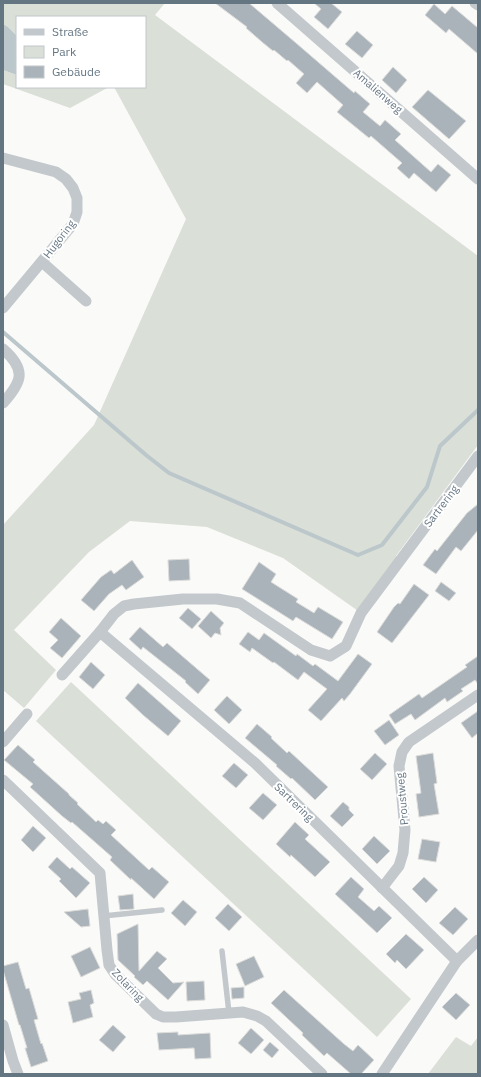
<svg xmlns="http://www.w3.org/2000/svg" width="481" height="1077" font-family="'IBM Plex Sans',sans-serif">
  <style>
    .green { fill: #dadfd7 }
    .water { fill: #bbc7cb }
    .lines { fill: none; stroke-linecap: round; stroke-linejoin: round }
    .stream { stroke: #bbc7cb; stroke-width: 4 }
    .building { fill: #aab3b9; stroke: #dcdcda }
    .lane { stroke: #c3c8cc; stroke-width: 5.5 }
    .street { stroke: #c3c8cc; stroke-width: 11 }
    .labels { text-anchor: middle; stroke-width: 4; stroke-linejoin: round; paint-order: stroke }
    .street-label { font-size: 11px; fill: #657683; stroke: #fff }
  </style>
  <rect width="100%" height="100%" fill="#fafaf8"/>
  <g class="green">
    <path d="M3 3H165L155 15 478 256V445L396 556 401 560 361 613 283 558 207 527 130 521 89 552 14 630 56 670 24 708 3 690V525L94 425 186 219 114 87H145V17H17V36L8 27 3 24Z"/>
    <path d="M3 70 17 75V87H109L70 108 3 84Z"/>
    <path d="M71 682 411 999 377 1037 36 721Z"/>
    <path d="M456 1037 471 1046 478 1037V1074H428Z"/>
  </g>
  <path class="water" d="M3 24 8 27 17 36V75L3 70Z"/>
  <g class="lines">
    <path class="stream" d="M3 332 146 455 169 473 358 555 382 545 427 487 440 446 478 410"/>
  </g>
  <g class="building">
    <path d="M215 3H249L296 43 354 93 355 91 370 104 363 112 380 126 385 120 401 134 395 140 431 172 438 164 451 175 436 192 414 173 409 179 397 168 402 163 371 136 369 138 337 112 343 105 317 82 307 93 296 83 304 74 288 60 287 61 274 50 273 51 262 42 246 28 247 27Z"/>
    <path d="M314 3H331L342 12 328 29 314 17 321 9Z"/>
    <path d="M434 4 445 14 452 6 478 28V54L449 29 446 33 425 15Z"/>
    <path d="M357 31 373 45 362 58 345 44Z"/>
    <path d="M393 67 407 80 396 93 382 80Z"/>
    <path d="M428 90 466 121 449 139 412 107Z"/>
    <path d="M478 504V530L461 551 456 547 436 574 423 565 435 549 437 551 467 513Z"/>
    <path d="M189 559 190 580 169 581 168 560Z"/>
    <path d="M132 560 144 577 126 590 122 585 109 594 94 611 81 600 101 577 111 570 114 574Z"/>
    <path d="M259 562 276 574 271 582 298 599 296 602 314 613 318 607 343 622 332 639 296 617 293 621 242 589Z"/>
    <path d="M441 582 456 593 449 601 435 591Z"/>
    <path d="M414 584 429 595 392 643 377 632 394 607 398 603 400 604Z"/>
    <path d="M188 608 201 619 192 629 179 618Z"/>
    <path d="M211 611 224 623 220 628 221 635 215 633 211 638 198 626Z"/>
    <path d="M61 618 81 636 62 658 50 648 58 640 49 632Z"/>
    <path d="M140 627 163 647 167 643 210 680 198 694 185 682 186 681 143 647 141 650 129 639Z"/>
    <path d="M248 632 259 640 264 633 296 656 297 654 313 666 315 664 338 681 358 654 372 664 350 694 344 701 342 698 321 721 308 710 327 689 304 672 298 680 274 662 273 663 252 648 250 652 239 644Z"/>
    <path d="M478 656V684L475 680 461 689 463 691 447 702 445 698 415 720 411 714 395 724 389 715 419 694 422 698 467 667 465 665Z"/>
    <path d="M91 662 105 675 93 689 79 677Z"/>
    <path d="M138 683 181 721 168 736 143 715 125 698Z"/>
    <path d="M227 696 242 710 229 724 214 710Z"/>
    <path d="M478 711V733L472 738 461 723Z"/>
    <path d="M389 720 399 735 385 745 374 731Z"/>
    <path d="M257 724 272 737 271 738 287 753 289 751 328 787 315 800 292 778 291 779 276 766 277 765 245 738Z"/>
    <path d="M18 745 35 760 33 762 69 794V795L78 803 77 804 96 822 98 820 103 824 106 821 116 830 111 835 149 870 152 867 169 882 154 899 131 878V880L110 860 112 857 72 822 71 823 62 816 30 787 33 784 4 760Z"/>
    <path d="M375 753 387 764 372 780 360 769Z"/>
    <path d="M433 753 437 783 434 784 439 814 419 817 416 794 421 793 416 756Z"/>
    <path d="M234 763 248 775 236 788 222 776Z"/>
    <path d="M263 793 277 805 263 820 249 808Z"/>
    <path d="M343 802 349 807V810L354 815 342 827 330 816Z"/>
    <path d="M295 822 309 835 305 839 330 862 315 877 291 855 290 857 276 844Z"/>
    <path d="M33 826 46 838 33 852 21 840Z"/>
    <path d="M374 836 390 851 377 864 362 849Z"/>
    <path d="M422 839 440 842 436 862 418 859Z"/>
    <path d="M57 857 70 869 72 867 90 883 76 898 59 881 61 879 48 867Z"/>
    <path d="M351 877 364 889 358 897 374 911 379 906 392 918 377 933 335 894Z"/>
    <path d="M424 877 438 890 426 903 412 889Z"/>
    <path d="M133 894 134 909 120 910 118 896Z"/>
    <path d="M183 900 197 912 185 926 171 913Z"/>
    <path d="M228 904 242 917 229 931 215 918Z"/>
    <path d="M455 907 468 919 453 935 439 923Z"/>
    <path d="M88 909 90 926 81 927 64 912Z"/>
    <path d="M138 924 139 971 157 951 167 959 158 968 173 983 184 982 168 1000 147 981 143 985 134 977 135 976 118 960 117 934Z"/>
    <path d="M406 934 424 950 406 969 397 960 395 963 386 954Z"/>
    <path d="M90 947 100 968 81 977 71 956Z"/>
    <path d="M254 956 264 977 245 986 236 964Z"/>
    <path d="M18 962 26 989 29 988 38 1019 34 1020 41 1044 42 1043 48 1061 31 1067 25 1048H27L20 1025H19L3 970V966Z"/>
    <path d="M204 981 205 1000 187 1001 186 982Z"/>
    <path d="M244 987V998L232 999 231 988Z"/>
    <path d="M91 990 94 1003 90 1005 93 1017 73 1023 68 1002 81 999 79 993Z"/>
    <path d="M284 990 344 1044 353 1051 358 1045 374 1060 361 1074H351L327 1053 324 1056 302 1035 303 1033 271 1003Z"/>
    <path d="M456 993 470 1005 456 1020 442 1007Z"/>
    <path d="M113 1025 126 1037 113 1052 99 1040Z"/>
    <path d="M251 1028 264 1040 251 1054 238 1043Z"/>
    <path d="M178 1032V1035L210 1033 211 1058 195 1059 194 1048 159 1050 157 1033Z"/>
    <path d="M270 1042 279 1050 272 1058 263 1050Z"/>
  </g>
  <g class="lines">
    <g class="lane">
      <path d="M103 916 162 910"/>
      <path d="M222 951 229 1013"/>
    </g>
    <g class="street">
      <path d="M277 3 478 179"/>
      <path d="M475 3 478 5"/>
      <path d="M3 158 56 172 66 179 73 188 77 198V212L73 224 3 308"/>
      <path d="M42 262 86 301"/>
      <path d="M3 349C27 370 22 382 3 403"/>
      <path d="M478 456 361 613 346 646 330 656 311 650 240 603 217 599H183L134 604 124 606 114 614 100 632 255 763 457 961 478 940"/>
      <path d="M62 675 100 632"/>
      <path d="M3 742 27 714"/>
      <path d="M3 780 100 873 107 950 109 965 115 974 156 1014 163 1017H176L243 1012 257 1016 266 1021 322 1074"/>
      <path d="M382 888 399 866 403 853 405 830 399 766 402 752 409 742 478 695"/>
      <path d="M3 1025 13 1061 18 1074"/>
      <path d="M382 1074 457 961"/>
    </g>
  </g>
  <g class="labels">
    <g class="street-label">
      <text transform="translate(378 91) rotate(41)" y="4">Amalienweg</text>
      <text transform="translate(59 239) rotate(-53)" y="4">Hugoring</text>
      <text transform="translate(441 506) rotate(-53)" y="4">Sartrering</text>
      <text transform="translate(402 799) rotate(-95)" y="4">Proustweg</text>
      <text transform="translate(294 802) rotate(44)" y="4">Sartrering</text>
      <text transform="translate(128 985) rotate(46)" y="4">Zolaring</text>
    </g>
  </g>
  <rect width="481" height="1077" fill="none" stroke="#657683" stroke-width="8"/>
  <rect x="16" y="16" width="130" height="72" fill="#ffffff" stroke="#c1c8cd"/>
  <rect x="24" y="29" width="20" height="6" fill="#c3c8cc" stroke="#c1c8cd"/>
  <text x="52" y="36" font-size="12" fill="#657683">Straße</text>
  <rect x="24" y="46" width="20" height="12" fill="#dadfd7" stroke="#c1c8cd"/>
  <text x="52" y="56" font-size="12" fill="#657683">Park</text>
  <rect x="24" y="66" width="20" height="12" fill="#aab3b9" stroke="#c1c8cd"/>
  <text x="52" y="76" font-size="12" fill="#657683">Gebäude</text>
</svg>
